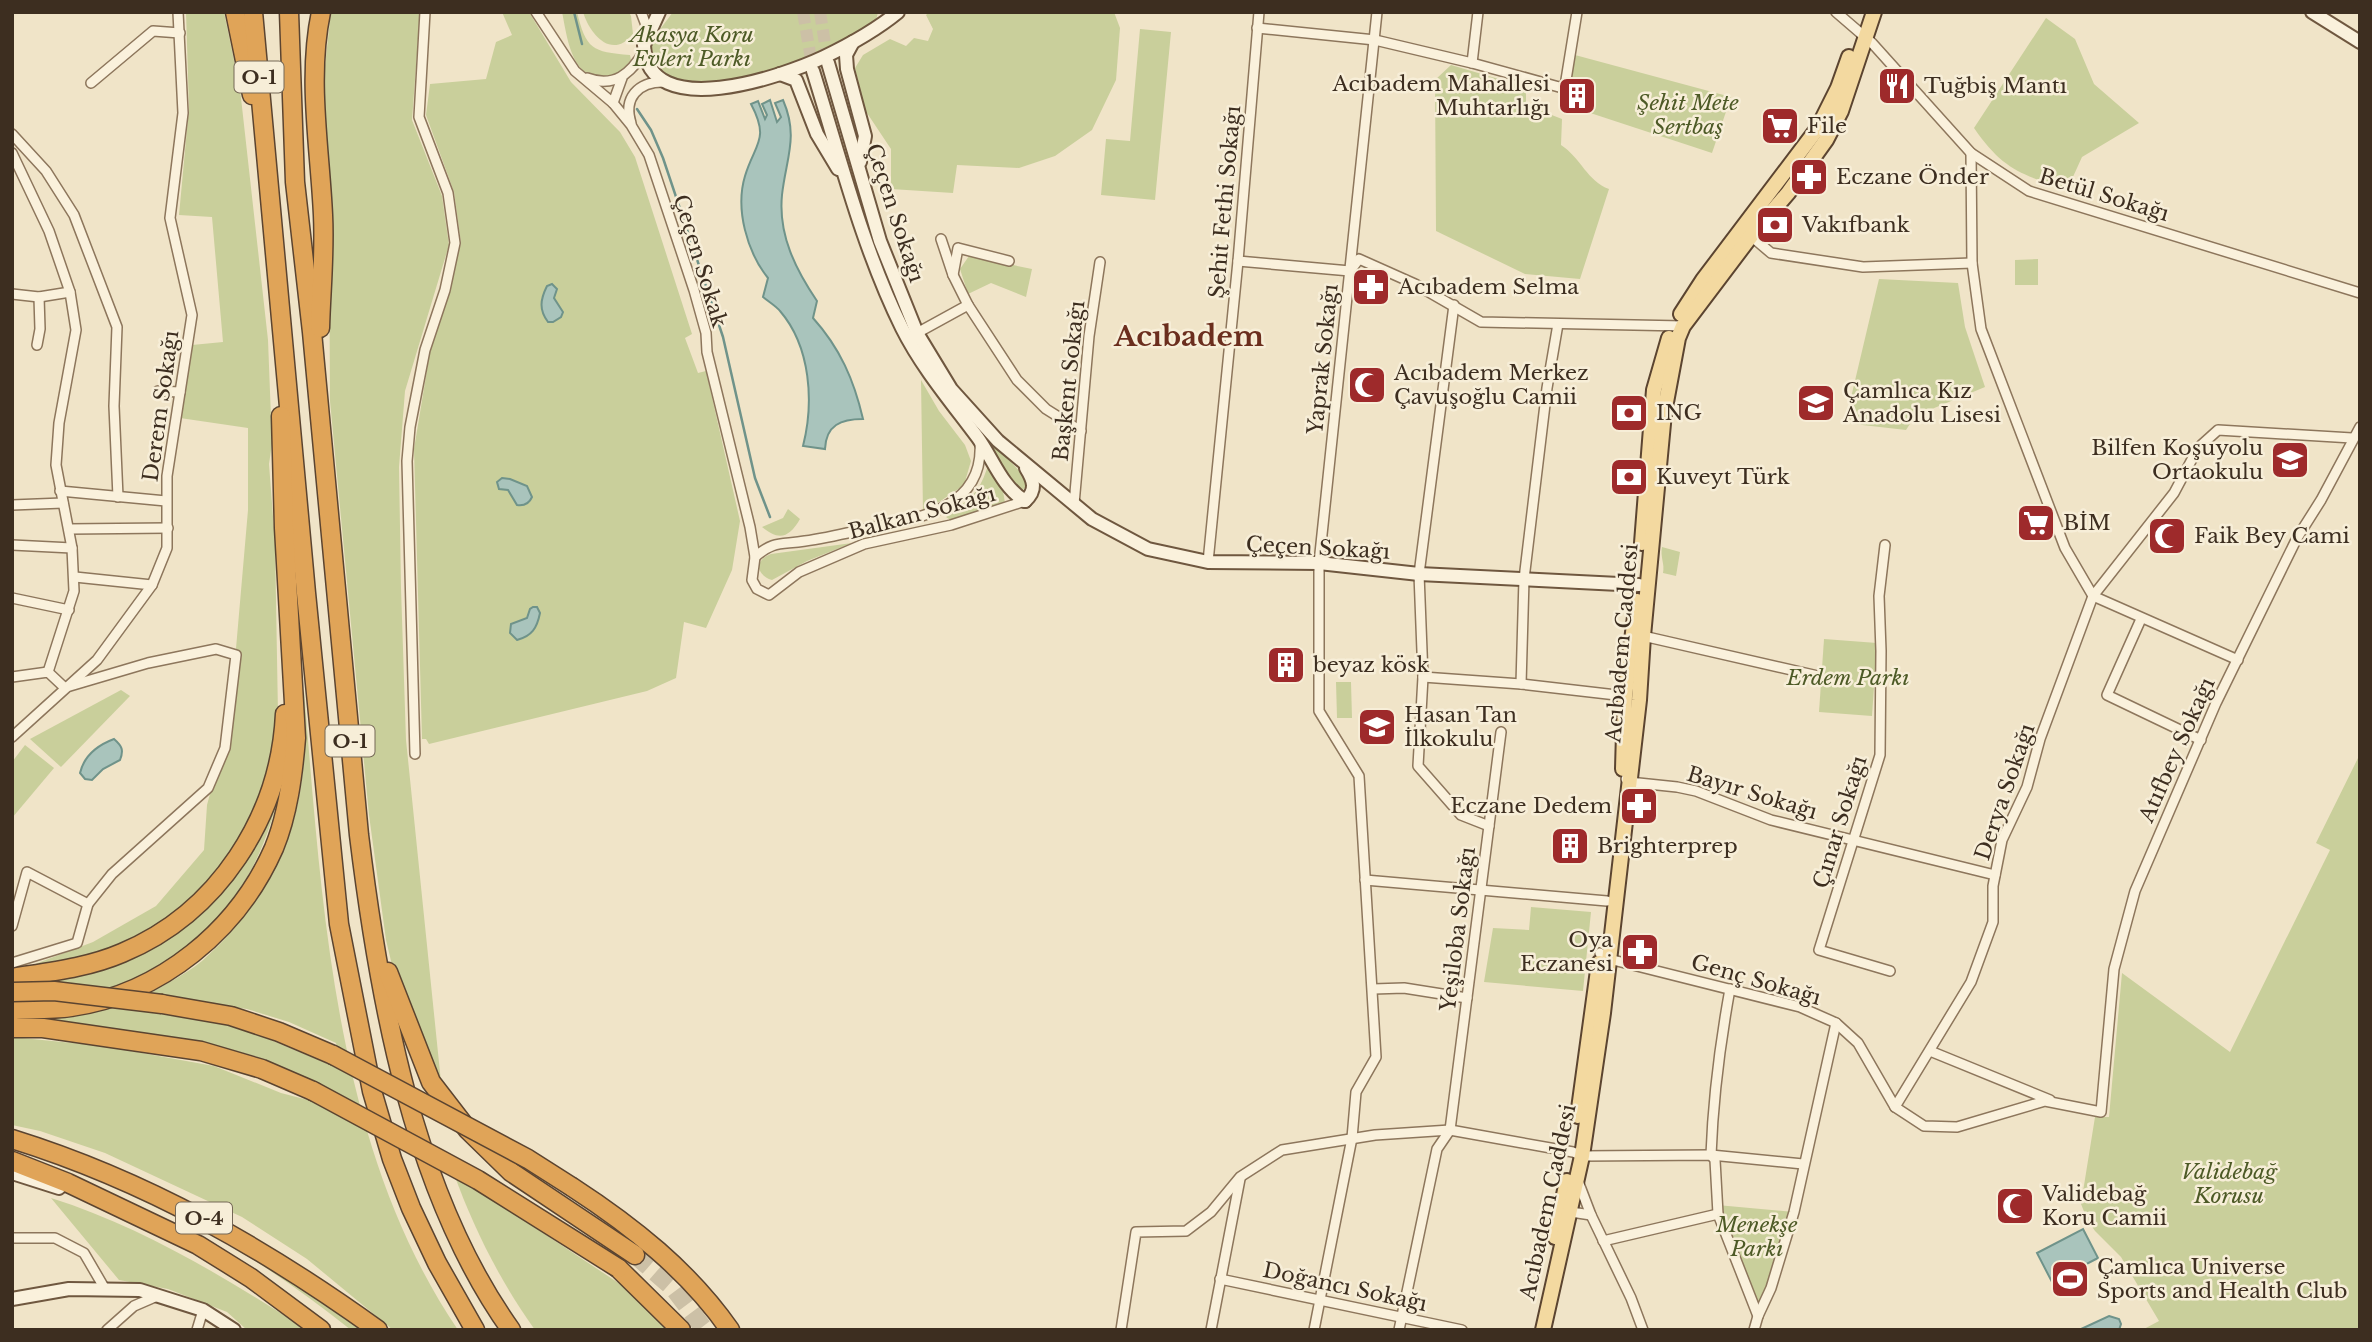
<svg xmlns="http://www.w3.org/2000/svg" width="2372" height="1342" font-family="'Libre Baskerville',serif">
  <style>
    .green { fill: #c9cf9b }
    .water { fill: #a9c4bc; stroke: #6f938a; stroke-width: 2 }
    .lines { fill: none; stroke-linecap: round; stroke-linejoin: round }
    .stream { stroke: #6f938a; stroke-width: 2.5 }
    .secondary-tunnel { stroke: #ccc0a6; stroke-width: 12; stroke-dasharray: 12 6; stroke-linecap: butt }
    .highway-tunnel { stroke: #ccc0a6; stroke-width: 18; stroke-dasharray: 18 9; stroke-linecap: butt }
    .street-casing { stroke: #8d765c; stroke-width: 12 }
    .secondary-casing { stroke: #6f573f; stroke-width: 16 }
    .primary-casing { stroke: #5b4430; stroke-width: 18 }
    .highway-casing { stroke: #5b4430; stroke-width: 21 }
    .street { stroke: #faf1dc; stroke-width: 9 }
    .secondary { stroke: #faf1dc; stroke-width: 12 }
    .primary { stroke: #f3d9a0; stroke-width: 14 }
    .highway { stroke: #e0a458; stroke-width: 18 }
    .highway-bridge-casing { stroke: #5b4430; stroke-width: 21; stroke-linecap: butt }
    .highway-bridge { stroke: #e0a458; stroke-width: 18 }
    .labels { text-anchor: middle; stroke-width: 5; stroke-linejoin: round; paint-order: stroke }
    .shield { fill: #f7eed8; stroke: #756857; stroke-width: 2 }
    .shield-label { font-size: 19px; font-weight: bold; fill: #3d2e20 }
    .park-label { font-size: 21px; font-style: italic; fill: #4d5a26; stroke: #f7eed8 }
    .poi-label { font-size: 21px; fill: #3d2e20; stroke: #f7eed8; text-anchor: start }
    .street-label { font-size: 21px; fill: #3d2e20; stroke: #f7eed8 }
    .district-label { font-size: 28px; font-weight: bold; fill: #6b2e1e; stroke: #f7eed8 }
  </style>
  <rect width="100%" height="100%" fill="#f0e4c8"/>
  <g class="green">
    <path d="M186 12H224L240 89 268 340 272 444 269 464 275 543 278 715 275 746 254 818 213 879 168 922 98 959 14 972 93 942 156 906 204 850 207 805 228 727 235 660 248 510V428L180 418 192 345 223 342 212 217 179 215 189 108Z"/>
    <path d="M331 12H420L412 120 442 196 449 245 405 391 399 467 401 588 406 740 441 1082 425 1055 396 982 386 940 369 815 330 401 329 203 322 92Z"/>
    <path d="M502 12H529L571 82 620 132 635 157 692 334 685 338 698 373 706 371 740 521 732 570 706 628 684 622 676 678 647 691 429 744 426 739H422L414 449 430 352 461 243 454 192 426 115 430 84 486 79 496 42 512 35Z"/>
    <path d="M562 12H577C586 49 592 52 630 55L631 60C624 70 616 77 603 77 571 79 567 36 562 12Z"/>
    <path d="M583 12H629L631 16 633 34C612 60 590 35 583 12Z"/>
    <path d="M673 12H878L876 21C825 50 739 95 679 80 672 78 665 77 660 72 638 52 660 30 673 12Z"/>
    <path d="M929 12H1114L1120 28 1116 80 1092 130 1055 156 1019 168 957 165 953 193 891 189V149L865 110 855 68 863 55 890 39 906 46 914 38 928 41 933 29 926 15Z"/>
    <path d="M2046 18 2075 39 2094 84 2139 123 2082 157 2067 190C2021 174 2003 170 1974 128Z"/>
    <path d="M1140 29 1171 32 1155 200 1101 195 1106 139 1130 141Z"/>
    <path d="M1575 55 1731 97 1712 153 1566 105Z"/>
    <path d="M1451 65 1526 87V105L1562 119 1561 145C1580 157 1588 182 1609 189L1580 279 1525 274 1436 231 1435 80Z"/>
    <path d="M969 256 1032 269 1026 297 991 283 968 294 960 269Z"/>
    <path d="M2038 259V285H2015V260Z"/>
    <path d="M1879 279 1958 283 1965 327 1985 387 1915 416 1906 430 1845 423Z"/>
    <path d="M921 380 939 411 965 445 971 461 964 485 923 513Z"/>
    <path d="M961 409 1026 478 1028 485 1019 493Z"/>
    <path d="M988 465C998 478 1005 490 1005 507L952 521 946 517C970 498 979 495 988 465Z"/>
    <path d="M788 509 800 519C789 538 779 541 762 527L783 518Z"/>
    <path d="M852 543 807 561 772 580C756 575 754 560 771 554Z"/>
    <path d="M1662 547 1680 552 1676 576 1663 573C1665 564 1660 557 1662 547Z"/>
    <path d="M1824 639 1877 643 1872 716 1819 712Z"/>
    <path d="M1336 682H1351L1352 718H1337Z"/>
    <path d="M121 690 130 696 61 767 30 739Z"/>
    <path d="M304 691C322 905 334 1147 458 1330H393L307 1259 242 1217 105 1153 40 1131 12 1125V1037L103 1046 214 1066 281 1093 308 1100 316 1083 255 1056 210 1044 50 1019 76 1016 108 1007 171 1015 237 1026 328 1064 337 1049 336 1043 289 1022 247 1009 147 995C166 984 186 974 202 961 250 919 287 861 299 798 306 763 304 727 304 691Z"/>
    <path d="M25 745 54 768 12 818V762Z"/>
    <path d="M2360 754V1330H2142L2159 1321 2121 1257 2095 1231 2087 1219 2081 1204 2095 1117H2109L2122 973 2230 1052 2330 850 2316 843Z"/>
    <path d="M283 775C267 859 229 929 150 970 139 976 124 986 111 988 93 990 61 983 42 981L137 952 263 827 273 807Z"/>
    <path d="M1531 907 1591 912 1583 991 1484 982 1493 928 1529 930Z"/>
    <path d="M53 1158 213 1230 367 1330H351C307 1295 262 1263 213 1236 162 1206 106 1184 52 1161Z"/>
    <path d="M454 1174 617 1282 643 1303 670 1330H535C500 1281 474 1229 454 1174Z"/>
    <path d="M51 1198C143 1227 226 1278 307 1330H247L227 1312 168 1289 119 1280Z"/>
    <path d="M1717 1205 1794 1212 1758 1316Z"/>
  </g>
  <g class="water">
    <path d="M770 100 777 122 781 117 775 103 783 100C799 137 786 158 782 195 778 235 796 270 817 301L813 318C840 348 854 380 863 419 841 419 826 425 825 449L803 446C814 403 811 347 780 311 776 306 769 302 763 297L768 278C747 252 735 209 745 176 755 143 770 140 751 104L758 101 765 119 767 115 762 104Z"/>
    <path d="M552 284 557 289 554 298 563 312 561 317 553 322H548C539 310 540 300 547 286Z"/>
    <path d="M502 478 510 479 527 486 532 497C529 504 524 506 517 505L508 490 499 489 497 482Z"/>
    <path d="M533 607H537L540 613C537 628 532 636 517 640L510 633 511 624 527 618 530 609Z"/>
    <path d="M114 739C122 746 124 750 120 760L103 769 92 780 85 779 80 773C84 756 98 745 114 739Z"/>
    <path d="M2083 1229 2098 1258 2052 1282 2037 1253Z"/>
    <path d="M2109 1316 2119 1319 2121 1324 2119 1330H2079Z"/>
  </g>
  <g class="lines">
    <g class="stream">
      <path d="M574 12 582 44"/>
      <path d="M637 109 651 130 663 158 723 337 755 478 770 517"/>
    </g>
    <g class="secondary-tunnel">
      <path d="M803 12 813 71"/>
      <path d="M820 12 828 63"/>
    </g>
    <path class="highway-tunnel" d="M635 1255 674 1289 705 1330"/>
    <defs>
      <g id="street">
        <path d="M536 12 575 71 613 103 631 125 649 155 694 290 706 333 707 352 750 527 755 557 752 580 757 589 769 595 799 572 864 544 951 525 1025 501"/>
        <path d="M641 12 646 25V37"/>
        <path d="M1836 12 1872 43 1971 153 2029 191 2360 293"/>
        <path d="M1257 28 1375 40 1472 63 1559 87 1565 86 1577 12"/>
        <path d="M1472 63 1478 12"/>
        <path d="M587 78C614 88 631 74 644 51"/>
        <path d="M91 83 153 31 180 33"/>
        <path d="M613 103 622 78"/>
        <path d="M631 123C623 98 638 82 663 82"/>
        <path d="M12 134 46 171 74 215 117 327 114 406 118 497"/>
        <path d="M12 153 49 231 70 292 76 330 59 423 56 465 72 548 74 591 48 672"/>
        <path d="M1971 153 1972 263 1981 329 2065 548 2093 596"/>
        <path d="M1751 236 1771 253 1863 267 1972 263"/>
        <path d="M941 239 953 275 968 305"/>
        <path d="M1238 261 1350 271 1359 259 1415 284 1481 322 1683 326"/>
        <path d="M953 275 958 248 1009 261"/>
        <path d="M12 294 39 297 70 292"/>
        <path d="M1454 305 1419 574 1423 677 1418 766 1461 815 1489 826"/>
        <path d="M917 333 968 305 1017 380 1046 409 1081 431"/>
        <path d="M37 345 40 329 39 297"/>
        <path d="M158 391 180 392"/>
        <path d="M60 491 166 501"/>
        <path d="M1074 504 1089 336 1100 262"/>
        <path d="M12 505 63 503"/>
        <path d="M69 529 168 528"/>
        <path d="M12 545 72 548"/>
        <path d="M1885 545 1879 596 1881 651 1880 755 1819 950 1890 971"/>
        <path d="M755 557C774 540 782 545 805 541 828 538 851 532 874 527 923 518 984 506 980 443"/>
        <path d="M1208 562 1238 261 1259 12"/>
        <path d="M75 577 152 585"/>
        <path d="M2093 596 2238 660"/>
        <path d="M12 598 69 610"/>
        <path d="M2141 619 2107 695 2201 740"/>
        <path d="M1643 636 1818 676"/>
        <path d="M12 677 48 672 65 688"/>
        <path d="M1423 677 1521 684 1625 696"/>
        <path d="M1521 684 1524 579 1547 388 1558 324"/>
        <path d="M12 737 97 660 152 585 167 548V476L192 315 170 218 183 113 178 12"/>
        <path d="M415 754 407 461 410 427 425 350 445 290 455 243 448 193 419 117 425 12"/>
        <path d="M1626 779 1629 782 1677 787 1696 791 1771 820 1995 875"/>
        <path d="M1365 880 1607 901"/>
        <path d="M12 926 27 872 88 904"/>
        <path d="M1600 953 1609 959 1800 1007 1836 1023 1858 1043 1895 1107 1924 1126 1957 1127 2045 1101 2101 1112 2114 969 2135 891 2216 703 2297 538 2321 500 2360 427"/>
        <path d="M12 963 77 943 88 904 112 874 208 788 225 748 236 655 216 649 148 663 70 686"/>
        <path d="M1373 989 1404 988 1467 998"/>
        <path d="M1730 989C1720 1044 1713 1099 1711 1155L1715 1160 1718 1214 1758 1316"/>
        <path d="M1930 1051 2050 1100"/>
        <path d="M1895 1107 1971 982 1993 922V886L2002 840 2027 787 2040 739 2093 596 2174 493 2198 448 2218 430 2352 438"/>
        <path d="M1578 1181 1591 1215 1631 1298 1643 1330"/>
        <path d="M1571 1212 1591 1215"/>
        <path d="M12 1238H55L84 1253 105 1289"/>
        <path d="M1603 1241 1718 1214"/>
        <path d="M1220 1279 1462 1330"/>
        <path d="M107 1330 134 1306 157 1296"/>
        <path d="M197 1330 203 1310"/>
        <path d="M1121 1330 1136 1232 1186 1231 1211 1212 1240 1177 1282 1150 1375 1135 1450 1130 1573 1152 1582 1156 1711 1155 1803 1164"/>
        <path d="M1211 1330 1240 1179"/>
        <path d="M1314 1330 1352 1138 1356 1092 1376 1057 1359 776 1319 711V563L1377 12"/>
        <path d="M1399 1330 1437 1149 1450 1130 1501 732"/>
        <path d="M1754 1330 1758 1316 1771 1288 1794 1212 1836 1023"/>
      </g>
      <g id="secondary">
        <path d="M659 12 644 45C647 124 784 76 824 57 849 45 876 30 898 12"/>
        <path d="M2312 12 2360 42"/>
        <path d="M853 42 846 55 847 69 865 136 860 162"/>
        <path d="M828 63 880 241 917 333 951 389 998 441 1092 519 1148 549 1208 562 1319 563 1419 574 1639 585"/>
        <path d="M813 71C840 157 862 247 902 328 922 368 952 403 978 438 993 459 1002 487 1025 501"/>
        <path d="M780 74 796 80 817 134 838 169"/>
        <path d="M1025 501C1037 490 1034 481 1026 468"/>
        <path d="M12 1173 59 1188"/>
        <path d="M12 1299 69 1289 140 1290 203 1310 234 1330"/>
      </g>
      <g id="primary">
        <path d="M1681 314 1703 280 1818 128 1838 88 1849 57"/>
        <path d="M1642 543 1654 390 1669 338"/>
        <path d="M1623 769 1625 696 1637 601"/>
        <path d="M1578 1116 1599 963"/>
        <path d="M1555 1237 1567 1181"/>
        <path d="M1543 1330 1582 1156 1603 1013 1639 700 1643 636 1664 413 1678 338 1683 326 1751 236 1788 193 1826 140 1841 111 1874 12"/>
      </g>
      <g id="highway">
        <path d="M235 12 252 95"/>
        <path d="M253 12 306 593 339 924 372 1091 392 1159 411 1208 437 1263 475 1330"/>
        <path d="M289 12 295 182 312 332 359 835C379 999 413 1193 511 1330"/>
        <path d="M320 328C321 291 325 252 323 215 320 149 307 78 321 12"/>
        <path d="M388 972 431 1082 468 1130 511 1172 635 1255"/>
        <path d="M12 978C49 972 87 968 122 953 218 913 280 817 285 714"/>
        <path d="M162 1004 231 1016 279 1032 333 1055"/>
        <path d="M12 1010C31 1009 52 1010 71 1007 161 994 238 930 274 848 288 814 293 775 296 738L284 528 281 416"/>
        <path d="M12 1028H43L201 1051 262 1069 313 1091"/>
        <path d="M12 1139C147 1181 264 1248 378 1330"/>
        <path d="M12 1161 68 1183 198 1245 251 1278 321 1330"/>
        <path d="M572 1187C632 1226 689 1271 730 1330"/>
        <path d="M618 1268 681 1330"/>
      </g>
    </defs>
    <use href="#street" class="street-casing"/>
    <use href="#secondary" class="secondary-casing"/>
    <use href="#primary" class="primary-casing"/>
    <use href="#highway" class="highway-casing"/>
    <use href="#street" class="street"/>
    <use href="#secondary" class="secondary"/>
    <use href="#primary" class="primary"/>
    <use href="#highway" class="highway"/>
    <defs>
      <g id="highway-bridge">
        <path d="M12 992 54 991 162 1004"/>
        <path d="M333 1055 528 1159 572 1187"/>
        <path d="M313 1091 478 1180 618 1268"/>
      </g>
    </defs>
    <use href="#highway-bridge" class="highway-bridge-casing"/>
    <use href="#highway-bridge" class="highway-bridge"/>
  </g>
  <defs>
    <symbol id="restaurant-square" viewBox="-11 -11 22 22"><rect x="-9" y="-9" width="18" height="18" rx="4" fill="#9e2a2b" stroke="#f7eed8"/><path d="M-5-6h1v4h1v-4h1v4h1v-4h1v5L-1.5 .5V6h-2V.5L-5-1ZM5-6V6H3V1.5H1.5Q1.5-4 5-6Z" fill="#fff"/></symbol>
    <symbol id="building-square" viewBox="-11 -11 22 22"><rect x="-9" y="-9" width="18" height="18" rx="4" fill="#9e2a2b" stroke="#f7eed8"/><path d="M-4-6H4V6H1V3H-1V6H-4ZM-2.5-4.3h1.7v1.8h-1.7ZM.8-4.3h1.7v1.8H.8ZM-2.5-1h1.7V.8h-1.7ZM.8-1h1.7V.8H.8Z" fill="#fff"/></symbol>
    <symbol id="supermarket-square" viewBox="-11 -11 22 22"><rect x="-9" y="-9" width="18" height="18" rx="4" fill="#9e2a2b" stroke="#f7eed8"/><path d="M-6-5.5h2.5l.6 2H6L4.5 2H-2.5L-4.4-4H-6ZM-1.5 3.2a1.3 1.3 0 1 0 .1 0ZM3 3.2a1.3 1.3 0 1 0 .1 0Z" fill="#fff"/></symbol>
    <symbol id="pharmacy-square" viewBox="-11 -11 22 22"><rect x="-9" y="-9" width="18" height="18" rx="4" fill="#9e2a2b" stroke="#f7eed8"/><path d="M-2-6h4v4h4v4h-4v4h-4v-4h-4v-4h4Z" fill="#fff"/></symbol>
    <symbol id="bank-square" viewBox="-11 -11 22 22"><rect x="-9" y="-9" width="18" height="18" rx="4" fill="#9e2a2b" stroke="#f7eed8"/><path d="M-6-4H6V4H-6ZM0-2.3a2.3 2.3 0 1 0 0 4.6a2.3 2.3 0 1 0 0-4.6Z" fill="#fff"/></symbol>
    <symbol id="mosque-square" viewBox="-11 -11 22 22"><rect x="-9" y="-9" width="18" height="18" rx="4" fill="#9e2a2b" stroke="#f7eed8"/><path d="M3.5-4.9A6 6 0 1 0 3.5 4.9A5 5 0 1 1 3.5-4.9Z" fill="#fff"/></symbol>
    <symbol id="school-square" viewBox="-11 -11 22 22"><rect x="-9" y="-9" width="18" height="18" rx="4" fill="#9e2a2b" stroke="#f7eed8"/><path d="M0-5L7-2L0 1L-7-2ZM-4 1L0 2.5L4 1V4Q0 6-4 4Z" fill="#fff"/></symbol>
    <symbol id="stadium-square" viewBox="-11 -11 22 22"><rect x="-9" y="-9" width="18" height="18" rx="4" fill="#9e2a2b" stroke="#f7eed8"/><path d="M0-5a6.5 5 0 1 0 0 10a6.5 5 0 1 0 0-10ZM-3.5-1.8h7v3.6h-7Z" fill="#fff"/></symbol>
  </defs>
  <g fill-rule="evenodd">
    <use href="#restaurant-square" x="1875" y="64" width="44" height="44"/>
    <use href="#building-square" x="1555" y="74" width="44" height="44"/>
    <use href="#supermarket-square" x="1758" y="104" width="44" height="44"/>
    <use href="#pharmacy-square" x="1787" y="155" width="44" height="44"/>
    <use href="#bank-square" x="1753" y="203" width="44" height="44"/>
    <use href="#pharmacy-square" x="1349" y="265" width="44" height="44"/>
    <use href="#mosque-square" x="1345" y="363" width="44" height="44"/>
    <use href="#school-square" x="1794" y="381" width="44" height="44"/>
    <use href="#bank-square" x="1607" y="391" width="44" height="44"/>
    <use href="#school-square" x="2268" y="438" width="44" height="44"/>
    <use href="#bank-square" x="1607" y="455" width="44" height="44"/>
    <use href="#supermarket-square" x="2014" y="501" width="44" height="44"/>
    <use href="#mosque-square" x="2145" y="514" width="44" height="44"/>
    <use href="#building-square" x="1264" y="643" width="44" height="44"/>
    <use href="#school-square" x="1355" y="705" width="44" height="44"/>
    <use href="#pharmacy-square" x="1617" y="784" width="44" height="44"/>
    <use href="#building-square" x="1548" y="824" width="44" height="44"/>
    <use href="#pharmacy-square" x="1618" y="930" width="44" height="44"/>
    <use href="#mosque-square" x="1993" y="1184" width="44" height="44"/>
    <use href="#stadium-square" x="2048" y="1257" width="44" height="44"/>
  </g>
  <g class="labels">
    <g class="shield">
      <rect x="234.5" y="61.5" width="49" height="31" rx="5"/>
      <rect x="325.5" y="725.5" width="49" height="31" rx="5"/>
      <rect x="176" y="1202.5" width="56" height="31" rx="5"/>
    </g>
    <g class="shield-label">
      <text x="259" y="84">O-1</text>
      <text x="350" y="748">O-1</text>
      <text x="204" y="1225">O-4</text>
    </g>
    <g class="park-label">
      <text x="692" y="42">Akasya Koru<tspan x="692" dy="24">Evleri Parkı</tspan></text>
      <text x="1688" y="110">Şehit Mete<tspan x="1688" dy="24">Sertbaş</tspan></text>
      <text x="1848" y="685">Erdem Parkı</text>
      <text x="2229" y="1179">Validebağ<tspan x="2229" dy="24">Korusu</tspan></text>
      <text x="1757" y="1232">Menekşe<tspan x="1757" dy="24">Parkı</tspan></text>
    </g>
    <g class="poi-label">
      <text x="1550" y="91" text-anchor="end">Acıbadem Mahallesi<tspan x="1550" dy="24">Muhtarlığı</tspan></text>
      <text x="1924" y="93">Tuğbiş Mantı</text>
      <text x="1807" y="133">File</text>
      <text x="1836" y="184">Eczane Önder</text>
      <text x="1802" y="232">Vakıfbank</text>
      <text x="1398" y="294">Acıbadem Selma</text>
      <text x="1394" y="380">Acıbadem Merkez<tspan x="1394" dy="24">Çavuşoğlu Camii</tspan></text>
      <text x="1843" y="398">Çamlıca Kız<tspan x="1843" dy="24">Anadolu Lisesi</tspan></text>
      <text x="1656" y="420">ING</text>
      <text x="2263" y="455" text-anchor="end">Bilfen Koşuyolu<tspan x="2263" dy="24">Ortaokulu</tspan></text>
      <text x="1656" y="484">Kuveyt Türk</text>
      <text x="2063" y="530">BİM</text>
      <text x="2194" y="543">Faik Bey Cami</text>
      <text x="1313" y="672">beyaz kösk</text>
      <text x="1404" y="722">Hasan Tan<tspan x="1404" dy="24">İlkokulu</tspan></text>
      <text x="1612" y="813" text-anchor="end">Eczane Dedem</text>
      <text x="1597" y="853">Brighterprep</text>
      <text x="1613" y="947" text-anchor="end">Oya<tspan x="1613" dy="24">Eczanesi</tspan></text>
      <text x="2042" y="1201">Validebağ<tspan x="2042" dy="24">Koru Camii</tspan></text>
      <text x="2097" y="1274">Çamlıca Universe<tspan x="2097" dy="24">Sports and Health Club</tspan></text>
    </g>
    <g class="street-label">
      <text transform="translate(2104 195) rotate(17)" y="7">Betül Sokağı</text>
      <text transform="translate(1225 202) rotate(-85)" y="7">Şehit Fethi Sokağı</text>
      <text transform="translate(895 213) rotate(72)" y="7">Çeçen Sokağı</text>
      <text transform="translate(700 261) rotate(73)" y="7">Çeçen Sokak</text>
      <text transform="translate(1323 359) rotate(-84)" y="7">Yaprak Sokağı</text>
      <text transform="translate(1069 381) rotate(-84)" y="7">Başkent Sokağı</text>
      <text transform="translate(161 406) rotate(-82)" y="7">Derem Sokağı</text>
      <text transform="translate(922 513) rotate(-15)" y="7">Balkan Sokağı</text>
      <text transform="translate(1318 548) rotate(3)" y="7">Çeçen Sokağı</text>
      <text transform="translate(1622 643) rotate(-85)" y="7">Acıbadem Caddesi</text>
      <text transform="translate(2177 750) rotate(-66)" y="7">Atıfbey Sokağı</text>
      <text transform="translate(2005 792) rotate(-71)" y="7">Derya Sokağı</text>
      <text transform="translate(1752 793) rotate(17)" y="7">Bayır Sokağı</text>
      <text transform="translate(1840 822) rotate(-73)" y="7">Çınar Sokağı</text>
      <text transform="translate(1458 929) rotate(-83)" y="7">Yeşiloba Sokağı</text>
      <text transform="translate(1756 980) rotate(16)" y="7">Genç Sokağı</text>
      <text transform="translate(1548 1202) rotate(-78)" y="7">Acıbadem Caddesi</text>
      <text transform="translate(1345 1287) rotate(12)" y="7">Doğancı Sokağı</text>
    </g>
    <g class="district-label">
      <text x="1189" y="346">Acıbadem</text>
    </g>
  </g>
  <rect width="2372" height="1342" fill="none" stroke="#3d2e20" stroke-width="28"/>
</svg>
